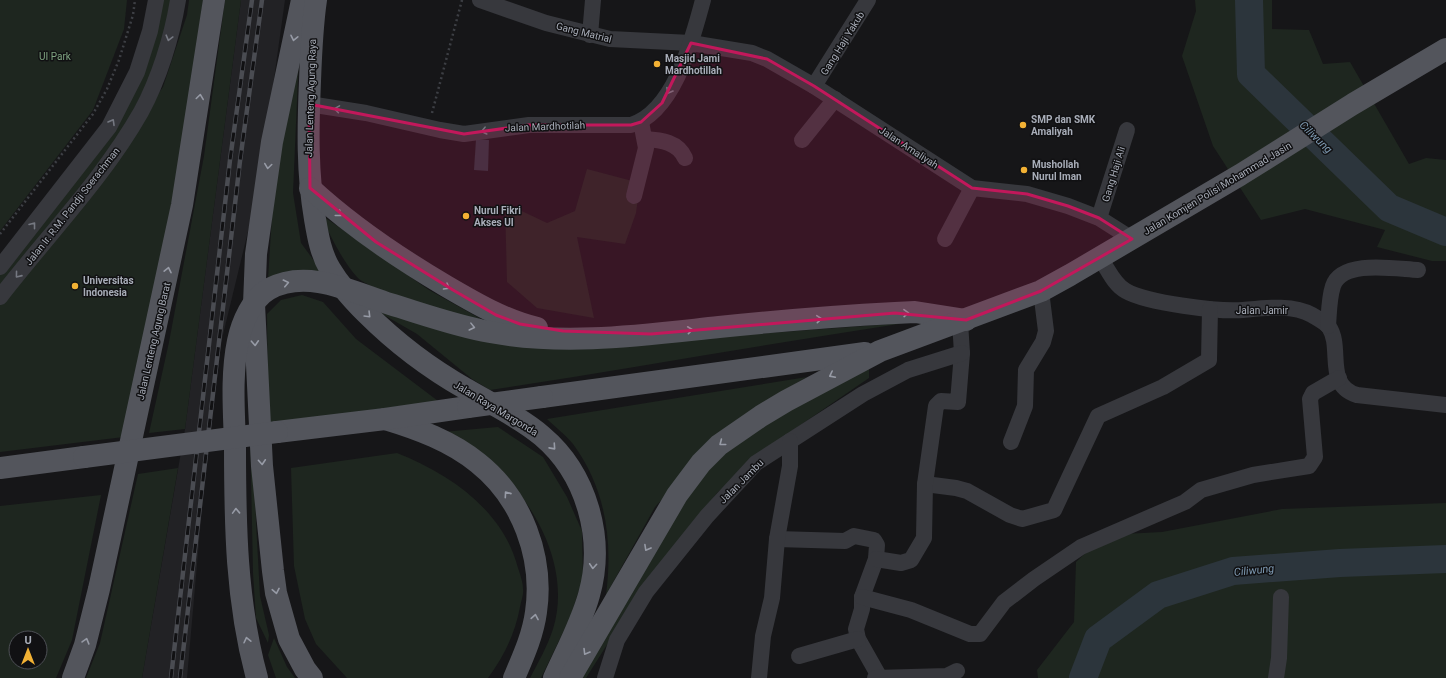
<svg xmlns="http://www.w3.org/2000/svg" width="1446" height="678" font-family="Roboto,sans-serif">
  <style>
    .built { fill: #222225 }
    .green { fill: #1e261f; fill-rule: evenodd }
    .water { fill: #2c353c }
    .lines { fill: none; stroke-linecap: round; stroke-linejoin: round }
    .river { stroke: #2c353c; stroke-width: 28 }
    .path { stroke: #3d3f44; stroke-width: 2.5; stroke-dasharray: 2 3; stroke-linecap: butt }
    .street { stroke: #37383d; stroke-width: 16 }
    .primary { stroke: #53555c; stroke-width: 22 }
    .rail-casing { stroke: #4a4c52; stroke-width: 4.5 }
    .rail { stroke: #111113; stroke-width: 3; stroke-dasharray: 9; stroke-linecap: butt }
    .primary-bridge { stroke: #53555c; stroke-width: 22 }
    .oneway { stroke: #757881 }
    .oneway2 { stroke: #979ba6 }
    .marked { fill: #c2185b; fill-opacity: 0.2; stroke: #c2185b; stroke-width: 3; stroke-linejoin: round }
    .poi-dot { fill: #f2b134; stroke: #111113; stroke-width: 1.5 }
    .labels { text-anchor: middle; stroke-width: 3; stroke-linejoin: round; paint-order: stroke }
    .street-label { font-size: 10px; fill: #a8adb8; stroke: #111113 }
    .park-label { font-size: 10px; fill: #7fa381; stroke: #111113 }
    .poi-label { font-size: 10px; font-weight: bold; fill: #a8adb8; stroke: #111113; text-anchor: start }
    .water-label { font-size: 11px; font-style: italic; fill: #7f9bb3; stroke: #111113 }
  </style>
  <rect width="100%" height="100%" fill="#161618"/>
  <path class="built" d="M241 0H285L259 186 214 372 187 678H142L185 429Z"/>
  <g class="green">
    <path d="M0 0H127L124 29 93 110 0 231Z"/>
    <path d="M163 0H171L163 38 149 79 122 133 0 288V275L103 145Z"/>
    <path d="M189 0H203L193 78 132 436 0 452V303L105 172 163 87 187 15Z"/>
    <path d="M225 0H241L185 429 149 433 169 342 204 156Z"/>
    <path d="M1195 0H1272V29L1309 30 1323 64 1350 62 1409 164 1426 158 1446 160V261H1432L1377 247 1385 230 1305 209 1261 220 1213 146 1182 56 1196 11Z"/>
    <path d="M300 31 293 193 301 243 326 277 268 279 273 200Z"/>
    <path d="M587 169 640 183 636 213 625 244 577 237 594 318 537 308 507 282 505 203 547 223 575 211Z"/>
    <path d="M320 214 429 290 490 324C465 317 370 292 357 277 341 259 330 235 320 214Z"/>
    <path d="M302 295 323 302 356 339 438 401 268 424 267 314 281 300Z"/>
    <path d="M377 311 561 348 905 323C766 344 628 369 490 390L472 379 417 334Z"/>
    <path d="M251 354 256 522 260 596 269 635 268 643 256 618 253 573 249 379Z"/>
    <path d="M869 365V378L764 450 717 493 641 591 586 678H579L680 508 709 469 753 428Z"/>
    <path d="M807 377 771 398 717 439 655 507 606 595C613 541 606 489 573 444 566 435 555 427 547 419Z"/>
    <path d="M498 427 543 457 567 497 582 531 583 578 570 618 541 678H530C538 663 548 645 553 629 571 571 538 507 496 468 481 454 460 444 443 432Z"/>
    <path d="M397 453C450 474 503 510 518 568 520 574 523 582 523 589 524 594 521 601 520 607 515 634 504 656 488 678H347L316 644 305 619 294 566 291 468Z"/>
    <path d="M178 468 142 678H86L100 643 138 474Z"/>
    <path d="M101 495 72 640 56 678H0V506ZM16 638H40V662H16Z"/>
    <path d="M1446 503V678H1038L1037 670 1074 622 1076 562 1104 535 1162 532 1282 509Z"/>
    <path d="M274 638 287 667 295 678H276L268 655Z"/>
  </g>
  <path class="water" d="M476 139 489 140 488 171 474 170Z"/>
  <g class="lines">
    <g class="river">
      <path d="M1249 0 1251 74 1389 208 1446 232"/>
      <path d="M1083 678 1098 639 1158 595 1233 571 1340 563 1446 559"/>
    </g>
    <g class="path">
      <path d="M432 113 462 0"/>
      <path d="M0 234 93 114 107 89 119 60 133 15 135 0"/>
    </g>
    <g class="street">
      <path d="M480 0 546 23 610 39 691 43 752 53 767 59 814 86 972 188 1027 194 1068 206 1099 218 1132 239"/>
      <path d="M590 35 593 0"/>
      <path d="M814 86 868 0"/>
      <path d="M309 104 366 113 440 130 464 134 529 125H631C675 111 692 40 703 0"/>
      <path d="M645 139C661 140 678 142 685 158"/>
      <path d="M802 140 835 99"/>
      <path d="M634 196 646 148 641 122"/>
      <path d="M1099 218 1127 130"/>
      <path d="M945 239 972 188"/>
      <path d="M1100 258C1108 269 1114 285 1126 291 1147 303 1219 312 1243 310 1264 308 1293 304 1312 315 1317 318 1325 322 1329 327 1343 348 1324 385 1357 395L1446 405"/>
      <path d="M0 267 109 127 137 72 150 31 156 0"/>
      <path d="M0 297C47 236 103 179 141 112 159 79 172 37 178 0"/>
      <path d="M1328 326C1329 313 1329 298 1333 286 1342 259 1396 269 1418 270"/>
      <path d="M1011 442 1025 406 1026 370 1043 342 1046 331 1041 291"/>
      <path d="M925 484 956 488 967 491 1010 515 1022 519 1054 510 1098 416 1163 387 1209 360 1210 309"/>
      <path d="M777 539 845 541 854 536 874 540 877 545 876 559 862 597V609L856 629 858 639 880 678"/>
      <path d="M876 559 901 563 911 560 924 538 925 484 936 406 941 401 958 402 962 353 960 322"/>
      <path d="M862 597 911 610 970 634H980L1004 602 1034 579 1081 547 1185 502 1201 490 1253 475 1309 466 1315 457 1310 399 1313 393 1339 378"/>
      <path d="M799 656 858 639"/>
      <path d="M605 678 617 640 646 592 707 516 756 463 863 394 908 370 962 353"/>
      <path d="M759 678 763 636 772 598 777 539 790 466V441"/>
      <path d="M875 678 947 676 957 671"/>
      <path d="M1276 678 1279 658 1281 597"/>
    </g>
    <g class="primary">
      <path d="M302 0 272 142 256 254 254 304 262 466 273 571 276 593 289 639 305 669 312 678"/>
      <path d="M316 0C312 27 311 54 310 81 308 128 307 173 315 219 318 237 321 254 330 269 340 286 352 299 366 313 396 343 429 368 466 389 491 404 520 417 542 436 587 474 605 539 589 595 581 624 566 651 554 678"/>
      <path d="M310 188C352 227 397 257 446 286 475 303 504 320 537 328"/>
      <path d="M542 397 865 353"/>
      <path d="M385 419C418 429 451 441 478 463 522 498 544 557 536 612 533 635 523 657 514 678"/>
      <path d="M277 432 385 419 468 407"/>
      <path d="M0 468 84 457"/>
      <path d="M73 678 85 645 99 589 182 205 214 0"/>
      <path d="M257 678C236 601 235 525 235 445 234 411 231 375 238 341 242 322 252 299 269 289 307 268 353 292 390 304 423 314 456 326 490 332 566 346 643 335 719 327 777 321 837 316 895 313L915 312 966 320"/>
      <path d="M570 678 677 495 701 463 719 445 761 416 786 401 880 351 1041 291 1070 275 1240 175 1353 104 1446 49"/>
    </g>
    <defs>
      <g id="rail">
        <path d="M171 678 230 160 252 0"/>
        <path d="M180 678 240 161 262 0"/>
      </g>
    </defs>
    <use href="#rail" class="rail-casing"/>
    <use href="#rail" class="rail"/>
    <g class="primary-bridge">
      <path d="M468 407 542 397"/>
      <path d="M84 457 277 432"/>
    </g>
  </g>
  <defs><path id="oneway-chevron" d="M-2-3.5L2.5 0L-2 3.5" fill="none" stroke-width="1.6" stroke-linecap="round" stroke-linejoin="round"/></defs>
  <g class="oneway">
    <use href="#oneway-chevron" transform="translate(169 38) rotate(105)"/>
    <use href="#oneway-chevron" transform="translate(669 91) rotate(120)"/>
    <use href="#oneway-chevron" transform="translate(337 109) rotate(-171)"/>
    <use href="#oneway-chevron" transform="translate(112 122) rotate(-60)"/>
    <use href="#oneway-chevron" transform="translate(484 131) rotate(166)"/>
    <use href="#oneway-chevron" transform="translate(33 225) rotate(-52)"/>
    <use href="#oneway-chevron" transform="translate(18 275) rotate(129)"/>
  </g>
  <g class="oneway2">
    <use href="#oneway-chevron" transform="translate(294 38) rotate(102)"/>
    <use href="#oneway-chevron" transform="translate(200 97) rotate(-82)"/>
    <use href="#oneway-chevron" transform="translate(268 166) rotate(98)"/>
    <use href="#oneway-chevron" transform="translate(339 214) rotate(39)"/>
    <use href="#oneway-chevron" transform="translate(168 270) rotate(-78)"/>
    <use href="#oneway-chevron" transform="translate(286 283) rotate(-13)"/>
    <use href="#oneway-chevron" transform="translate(447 287) rotate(30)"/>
    <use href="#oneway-chevron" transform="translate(906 313) rotate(-1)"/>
    <use href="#oneway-chevron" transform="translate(368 315) rotate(45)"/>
    <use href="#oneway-chevron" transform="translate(819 319) rotate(-5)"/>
    <use href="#oneway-chevron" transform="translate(472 327) rotate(14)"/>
    <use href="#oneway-chevron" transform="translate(690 330) rotate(-6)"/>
    <use href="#oneway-chevron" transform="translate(255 343) rotate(87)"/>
    <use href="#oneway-chevron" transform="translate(832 375) rotate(153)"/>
    <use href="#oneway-chevron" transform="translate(722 443) rotate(142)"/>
    <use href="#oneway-chevron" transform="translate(553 447) rotate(48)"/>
    <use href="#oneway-chevron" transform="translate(262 462) rotate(86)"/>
    <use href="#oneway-chevron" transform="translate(507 494) rotate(-125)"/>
    <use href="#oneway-chevron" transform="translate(236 511) rotate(-92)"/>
    <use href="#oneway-chevron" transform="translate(647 548) rotate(119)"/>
    <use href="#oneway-chevron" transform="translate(593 566) rotate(94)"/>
    <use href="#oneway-chevron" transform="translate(276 591) rotate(79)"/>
    <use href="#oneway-chevron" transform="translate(535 617) rotate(-80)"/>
    <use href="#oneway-chevron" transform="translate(247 640) rotate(-103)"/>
    <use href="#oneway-chevron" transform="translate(86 641) rotate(-74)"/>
    <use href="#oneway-chevron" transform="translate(586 652) rotate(121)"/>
  </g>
  <path class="marked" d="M691 43 767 59 814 86 972 188 1027 194 1068 206 1099 218 1132 239 1041 291 966 320 895 313 651 334 563 331 520 324 496 315 453 290 376 242 310 188 309 104 464 134 529 125H631L641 122 662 103Z"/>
  <g class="poi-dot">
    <circle cx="657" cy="64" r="4"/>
    <circle cx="1023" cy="125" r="4"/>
    <circle cx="1024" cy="170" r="4"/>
    <circle cx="466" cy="216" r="4"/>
    <circle cx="75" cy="286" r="4"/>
  </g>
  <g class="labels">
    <g class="street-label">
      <text transform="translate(584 32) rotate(14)" y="4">Gang Matrial</text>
      <text transform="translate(842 43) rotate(-58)" y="4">Gang Haji Yakub</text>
      <text transform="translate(310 98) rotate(-88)" y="4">Jalan Lenteng Agung Raya</text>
      <text transform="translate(545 126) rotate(-2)" y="4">Jalan Mardhotilah</text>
      <text transform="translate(909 147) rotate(33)" y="4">Jalan Amaliyah</text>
      <text transform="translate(1113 174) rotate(-73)" y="4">Gang Haji Ali</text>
      <text transform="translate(1217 188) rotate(-31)" y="4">Jalan Komjen Polisi Mohammad Jasin</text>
      <text transform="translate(72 206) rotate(-52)" y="4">Jalan Ir. R.M. Pandji Soerachman</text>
      <text x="1262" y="314">Jalan Jamir</text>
      <text transform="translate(153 341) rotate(-77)" y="4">Jalan Lenteng Agung Barat</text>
      <text transform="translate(496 408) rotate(31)" y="4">Jalan Raya Margonda</text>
      <text transform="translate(741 481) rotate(-45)" y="4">Jalan Jambu</text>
    </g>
    <g class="park-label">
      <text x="55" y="60">UI Park</text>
    </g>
    <g class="poi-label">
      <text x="665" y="62">Masjid Jami<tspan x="665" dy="12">Mardhotillah</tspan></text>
      <text x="1031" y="123">SMP dan SMK<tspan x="1031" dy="12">Amaliyah</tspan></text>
      <text x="1032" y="168">Mushollah<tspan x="1032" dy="12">Nurul Iman</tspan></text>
      <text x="474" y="214">Nurul Fikri<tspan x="474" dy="12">Akses UI</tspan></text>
      <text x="83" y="284">Universitas<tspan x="83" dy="12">Indonesia</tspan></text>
    </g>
    <g class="water-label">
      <text transform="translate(1316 137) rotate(44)" y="4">Ciliwung</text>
      <text transform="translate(1254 570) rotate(-6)" y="4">Ciliwung</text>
    </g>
  </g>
  <g transform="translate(28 650)"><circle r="19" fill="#111113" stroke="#4d4f55"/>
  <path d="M0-3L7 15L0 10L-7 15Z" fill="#f2b134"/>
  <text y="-6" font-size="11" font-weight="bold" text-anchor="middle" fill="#a8adb8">U</text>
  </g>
</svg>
